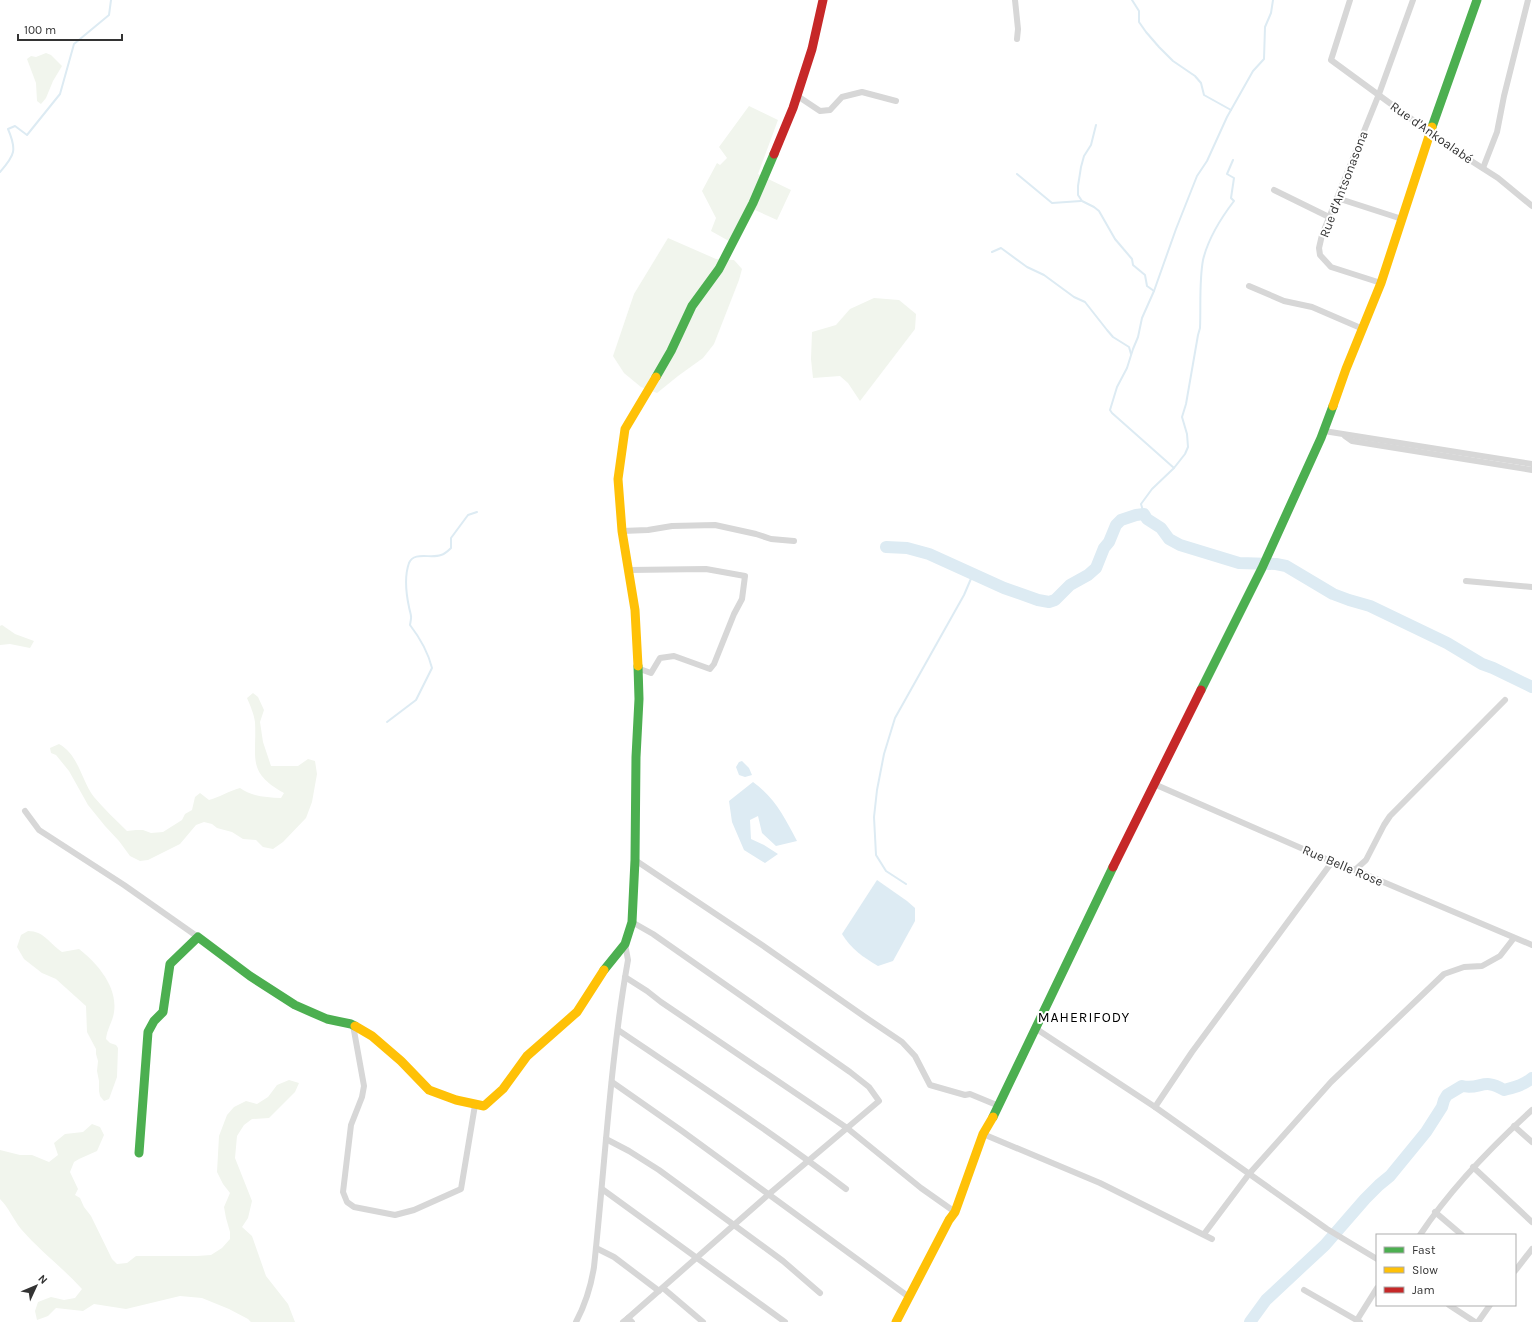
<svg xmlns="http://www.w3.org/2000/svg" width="1532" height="1322" font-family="Karla,sans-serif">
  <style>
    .green { fill: #f1f5ed }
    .water { fill: #ddebf3 }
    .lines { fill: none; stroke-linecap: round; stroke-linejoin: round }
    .stream { stroke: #ddebf3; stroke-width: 2 }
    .river { stroke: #ddebf3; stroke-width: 12 }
    .street { stroke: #d7d7d7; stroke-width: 6 }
    .fast { stroke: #4caf50; stroke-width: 9 }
    .slow { stroke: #ffc107; stroke-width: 9 }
    .jam { stroke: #c62828; stroke-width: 9 }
    .labels { text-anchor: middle; stroke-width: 4; stroke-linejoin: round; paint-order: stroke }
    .street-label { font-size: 13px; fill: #333; stroke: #fff }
    .neighbourhood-label { font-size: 14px; letter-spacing: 1px; fill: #000; stroke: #fff }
  </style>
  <rect width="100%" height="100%" fill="#fff"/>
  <g class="green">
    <path d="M46 53 51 55 62 66 53 81 46 98 41 104 37 101 36 83 27 59 31 56 36 57Z"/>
    <path d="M749 106 778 120 758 174 791 190 777 220 755 210 736 245 711 231 716 218 702 191 717 163 720 165 727 158 719 147Z"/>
    <path d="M668 238 716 259 734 260 742 269 739 280 714 344 703 358 678 376 657 393 641 387 624 373 613 356 634 294Z"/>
    <path d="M874 298 899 300 916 314 915 329 860 401 848 383 840 376 813 378 811 359 812 332 836 325 850 309Z"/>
    <path d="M2 625 15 634 34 641 30 648 10 644 0 645V626Z"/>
    <path d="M253 693 258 697 264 710 260 722 263 742 271 766H298L308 759 315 761 317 774 312 802 306 818 283 842 273 849 263 847 256 840 243 839 232 832 217 828 212 824 204 822 196 825 180 844 148 860 140 861 130 856 119 841 105 826 88 805 69 771 56 755 51 753 50 748 59 744C79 755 81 780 94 797 104 809 116 820 127 831L136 830H143L151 833 163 832 182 820 185 814 192 810 195 797 200 793 209 800C220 797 229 791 240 788 253 797 266 797 281 798L284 793C246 772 257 758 255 722 254 714 250 705 247 698Z"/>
    <path d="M28 931C44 931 49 943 62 952L79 949C97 963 118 987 114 1012 113 1021 107 1029 106 1039L110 1043 116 1045 118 1048 117 1077 109 1099 104 1101 100 1096 99 1091V1081L97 1071 98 1061 96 1054V1049L87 1032 86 1006 56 979 42 973 24 959 17 947 21 935Z"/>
    <path d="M289 1080 299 1083 295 1092 269 1118 252 1119 244 1125 237 1136 235 1158 252 1201 248 1218 242 1227 252 1236 266 1276 288 1304 295 1322H251L248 1319 229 1309 202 1298 180 1296 126 1309 94 1304 83 1311 56 1308 48 1316 37 1320 35 1311 38 1302 51 1297 64 1300 75 1298 82 1289C63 1268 40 1251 21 1229 13 1219 9 1208 0 1199V1150L20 1155H32L49 1162 58 1155 54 1143 65 1134 83 1132 92 1124 100 1127 104 1135 97 1151 79 1159 74 1162 70 1172 78 1189 75 1195 80 1198 84 1207 91 1216 112 1259 117 1264 127 1263 136 1256H197L211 1255 222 1248 230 1239V1232L226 1218 224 1207 230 1193 223 1184 217 1172 219 1136 227 1115 234 1107 246 1101 257 1104 268 1097 277 1085Z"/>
  </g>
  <g class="water">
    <path d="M742 761 749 768 752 775 745 777 739 775 736 767 739 762Z"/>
    <path d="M753 782C776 799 784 817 797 841L776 846 762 833 758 816 750 820 751 839 764 845 778 854 765 863 744 850 732 822 729 801Z"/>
    <path d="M877 880 907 901 915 908V921L893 961 878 966C863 957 851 949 842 934Z"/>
  </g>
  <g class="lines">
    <g class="stream">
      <path d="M1132 0 1139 11V22L1146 32 1159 47 1173 61 1195 76 1201 83 1204 95 1231 110"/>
      <path d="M1096 125 1091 145 1084 156 1081 167 1078 186V195L1082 201 1094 207 1099 211 1115 239 1132 259 1133 265 1145 275 1147 286 1154 291"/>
      <path d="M0 172C15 155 17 150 8 129L15 126 27 135 60 94 74 44 109 15 111 0"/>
      <path d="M1017 174 1052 203 1081 201"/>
      <path d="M992 252 1001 248 1027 267 1044 275 1074 297 1085 302 1107 330 1113 337 1129 347 1131 354"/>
      <path d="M1174 468 1185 454 1188 447 1187 434 1182 417 1186 404 1198 335 1200 328C1201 306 1199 282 1203 260 1208 239 1221 218 1234 201L1231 198 1234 178 1227 174 1233 160"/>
      <path d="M1144 514 1141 504 1152 489 1174 468 1112 413 1110 410 1117 387 1127 368 1133 349 1138 337 1142 318 1154 291 1176 229 1197 176 1207 161 1227 117 1253 71 1264 59 1265 27 1271 13 1273 0"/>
      <path d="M387 722 416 700 432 668C428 652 420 638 410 625 412 614 411 617 409 607 406 593 404 577 409 563 414 551 431 559 441 555 445 554 448 551 451 548V538L468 515 477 512"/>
      <path d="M906 884 886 871 876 855 874 817 877 790 884 754 895 718 964 595 973 574"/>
    </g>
    <g class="river">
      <path d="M886 547 907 548 929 554 1004 588 1038 600 1049 602 1055 600 1070 585 1088 575 1096 568 1104 548 1109 542 1116 525 1121 520 1136 515 1144 514 1147 519 1161 528 1169 539 1180 545 1239 563 1276 564 1286 566 1333 594 1349 600 1370 606 1447 643 1482 664 1493 668 1532 687"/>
      <path d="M1250 1322 1266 1300 1325 1245 1365 1199 1379 1185 1390 1176 1426 1132 1442 1107 1444 1100 1447 1095 1462 1086C1481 1090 1483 1077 1504 1090 1515 1087 1524 1085 1532 1078"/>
    </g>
    <g class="street">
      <path d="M1015 0 1018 29 1017 39"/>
      <path d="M1350 0 1331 60 1451 148 1498 178 1532 206"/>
      <path d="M796 95 820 111 830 110 842 97 862 92 896 101"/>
      <path d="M1483 168 1497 132 1504 96 1528 0"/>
      <path d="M1274 190 1329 217"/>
      <path d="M1337 198 1402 219"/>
      <path d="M1381 283 1331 267 1320 255 1319 248 1322 235 1379 94 1413 0"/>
      <path d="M1249 286 1284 301 1312 307 1363 329"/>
      <path d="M1324 431 1532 464"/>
      <path d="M1345 436 1352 441 1532 470"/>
      <path d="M622 531 648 530 672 526 715 525 756 534 771 539 794 541"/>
      <path d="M629 570 706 569 745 576 742 599 734 614 714 664 710 669 674 656 660 658 651 673 637 668"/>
      <path d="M1466 581 1532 587"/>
      <path d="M1154 784 1326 859 1355 870 1532 945"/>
      <path d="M25 811 39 830 124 885 198 937"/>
      <path d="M635 860 762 945 865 1017 902 1042 915 1056 930 1085 965 1095 970 1094 999 1106"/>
      <path d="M1355 870 1366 860 1384 825 1390 816 1505 700"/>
      <path d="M625 977 647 991 661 1002 847 1128 921 1188 955 1212"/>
      <path d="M353 1025 364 1086 362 1097 351 1125 343 1192 347 1202 354 1207 395 1215 414 1210 461 1189 475 1105"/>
      <path d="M1035 1028 1155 1107 1327 1229 1377 1259"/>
      <path d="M618 1030C695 1082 773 1133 846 1189"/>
      <path d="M612 1082 682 1131 909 1297"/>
      <path d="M1155 1107 1192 1052 1332 862"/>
      <path d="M1514 1126 1532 1142"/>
      <path d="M983 1134 1100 1183 1212 1239"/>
      <path d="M606 1139 629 1151 659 1170 783 1261 820 1293"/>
      <path d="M1473 1167 1532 1222"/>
      <path d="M602 1189 785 1322"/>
      <path d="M1435 1212 1462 1235"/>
      <path d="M1204 1234 1249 1174 1331 1082 1444 974 1464 967 1482 966 1500 956 1514 938"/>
      <path d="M1420 1235C1451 1188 1490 1148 1532 1110"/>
      <path d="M596 1248 614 1257 659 1291"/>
      <path d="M1515 1271 1532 1249"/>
      <path d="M663 1288 703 1322"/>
      <path d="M1304 1290 1360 1322"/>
      <path d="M1449 1305 1475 1322"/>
      <path d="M628 1318 769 1194 879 1101 869 1087 850 1072 653 934 632 922"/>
      <path d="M1357 1320 1377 1288"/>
      <path d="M576 1322C585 1305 591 1286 594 1267 605 1165 610 1061 628 960L625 944"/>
      <path d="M623 1322 628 1318 632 1322"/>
      <path d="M1478 1322 1490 1305"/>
    </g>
    <g class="fast">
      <path d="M1432 127 1477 0"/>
      <path d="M656 377 671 351 692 306 719 269 753 203 774 154"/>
      <path d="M1201 690 1262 568 1321 438 1333 406"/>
      <path d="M604 970 625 944 632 922 635 860 636 757 639 699 638 666"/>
      <path d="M993 1117 1113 867"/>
      <path d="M139 1153 148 1032 154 1021 163 1012 170 964 198 937 250 976 295 1005 327 1019 351 1024 355 1026"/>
    </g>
    <g class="slow">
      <path d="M1333 406 1346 369 1381 283 1432 127"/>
      <path d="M638 666 635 610 622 531 618 479 625 429 656 377"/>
      <path d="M355 1026 372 1036 401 1061 429 1090 456 1100 484 1106 503 1089 527 1056 577 1012 604 970"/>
      <path d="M896 1322 949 1220 955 1212 983 1134 993 1117"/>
    </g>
    <g class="jam">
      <path d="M774 154 793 108 812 49 823 0"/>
      <path d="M1113 867 1201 690"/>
    </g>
  </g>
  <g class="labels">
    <g class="street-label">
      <text transform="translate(1432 132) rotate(35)" y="5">Rue d'Ankoalabé</text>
      <text transform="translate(1343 184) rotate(-69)" y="5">Rue d'Antsonasona</text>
      <text transform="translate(1343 865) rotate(23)" y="5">Rue Belle Rose</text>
    </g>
    <g class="neighbourhood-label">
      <text x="1084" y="1022">MAHERIFODY</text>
    </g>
  </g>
  <rect x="1376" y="1234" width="140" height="72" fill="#ffffff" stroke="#adadad"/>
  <rect x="1384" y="1247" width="20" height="6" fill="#4caf50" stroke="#adadad"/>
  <text x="1412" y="1254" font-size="12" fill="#333333">Fast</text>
  <rect x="1384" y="1267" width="20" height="6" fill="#ffc107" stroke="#adadad"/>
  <text x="1412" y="1274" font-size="12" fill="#333333">Slow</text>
  <rect x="1384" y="1287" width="20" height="6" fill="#c62828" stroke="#adadad"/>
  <text x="1412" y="1294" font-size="12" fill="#333333">Jam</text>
  <g transform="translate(36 1286) rotate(46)" stroke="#ffffff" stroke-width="3" paint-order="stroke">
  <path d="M0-3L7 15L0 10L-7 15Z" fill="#333333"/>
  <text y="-6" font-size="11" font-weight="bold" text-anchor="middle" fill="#333333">N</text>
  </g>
  <path d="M18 34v6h104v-6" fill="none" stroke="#333333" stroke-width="2"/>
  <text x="24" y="34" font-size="12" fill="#333333" stroke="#ffffff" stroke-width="3" paint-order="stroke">100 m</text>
</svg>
